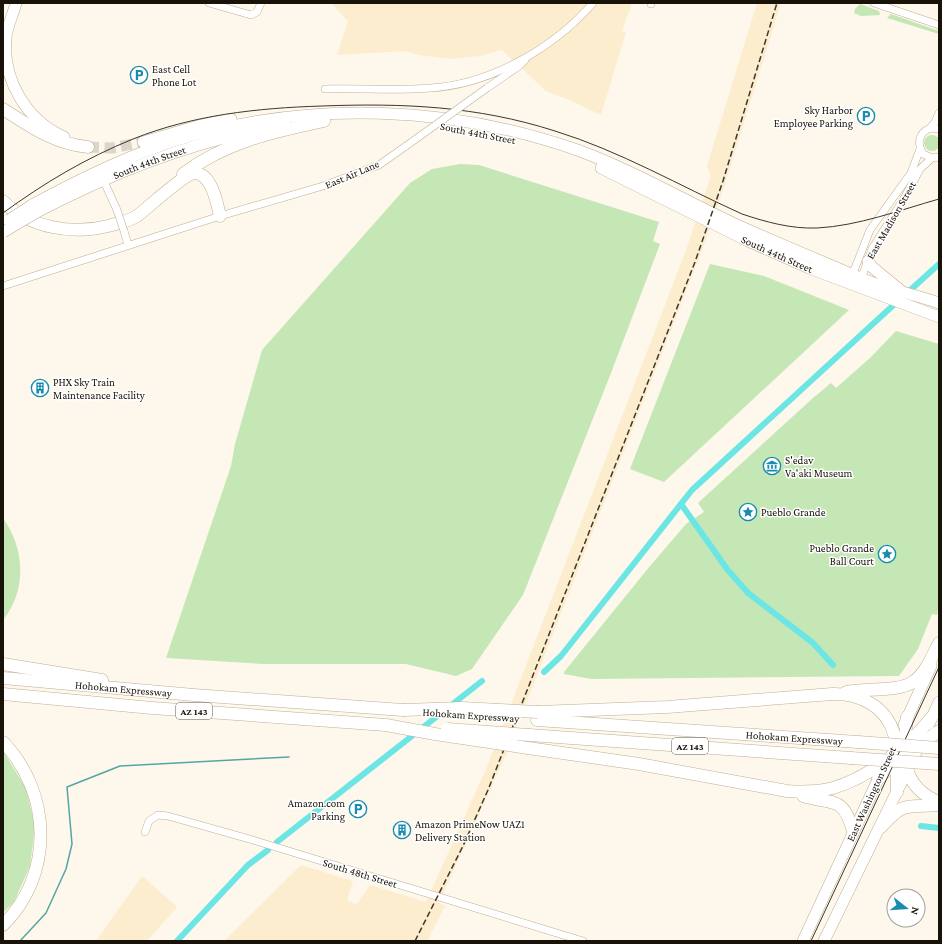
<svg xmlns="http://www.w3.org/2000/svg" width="942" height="944" font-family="'Crimson Pro',serif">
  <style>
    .built { fill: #fdedcf }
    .green { fill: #c5e7b5 }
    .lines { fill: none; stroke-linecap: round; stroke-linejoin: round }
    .stream { stroke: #53a6a3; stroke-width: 1.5 }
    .canal { stroke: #6ce5e5; stroke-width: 6 }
    .primary-tunnel { stroke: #dcd5c9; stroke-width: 11; stroke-dasharray: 11 5.5; stroke-linecap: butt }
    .minor-casing { stroke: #bfaf92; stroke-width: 8 }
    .primary-casing { stroke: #bfaf92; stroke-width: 12 }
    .motorway-casing { stroke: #bfaf92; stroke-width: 13 }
    .minor { stroke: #fff; stroke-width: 7 }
    .primary { stroke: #fff; stroke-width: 11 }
    .motorway { stroke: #fff; stroke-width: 12 }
    .tram { stroke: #3d372c; stroke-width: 1 }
    .rail { stroke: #3d372c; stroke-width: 1.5; stroke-dasharray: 6 3; stroke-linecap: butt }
    .minor-bridge-casing { stroke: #bfaf92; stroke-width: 8; stroke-linecap: butt }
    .primary-bridge-casing { stroke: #bfaf92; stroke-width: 12; stroke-linecap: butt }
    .motorway-bridge-casing { stroke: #bfaf92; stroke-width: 13; stroke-linecap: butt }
    .minor-bridge { stroke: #fff; stroke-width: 7 }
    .primary-bridge { stroke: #fff; stroke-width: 11 }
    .motorway-bridge { stroke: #fff; stroke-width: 12 }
    .labels { text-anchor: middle; stroke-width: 3; stroke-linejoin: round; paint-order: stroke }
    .shield { fill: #fff; stroke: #5d5952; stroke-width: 1 }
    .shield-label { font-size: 10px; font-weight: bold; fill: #181208 }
    .poi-label { font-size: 11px; fill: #181208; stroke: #fff; text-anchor: start }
    .street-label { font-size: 11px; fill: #181208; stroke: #fff }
  </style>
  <rect width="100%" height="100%" fill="#fef7eb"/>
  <g class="built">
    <path d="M331 3H632L622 31 626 32 601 115 572 101 546 91 502 50 480 56 450 59 418 55 407 51 337 55 348 21Z"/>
    <path d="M757 3H781L725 184 701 253 508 750 439 903 445 906 427 941H224L301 865 353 881 347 901 357 904 370 885 426 902 486 769 685 253 711 176 707 166Z"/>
    <path d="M142 876 177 907 147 941H96Z"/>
  </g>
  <g class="green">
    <path d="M860 4 879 11 880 15 861 16 854 13 855 9Z"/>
    <path d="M891 14 939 31V34L887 18Z"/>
    <circle cx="932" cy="143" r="8"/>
    <path d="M460 164 479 165 659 222 653 241 660 244 611 373 523 595 472 669 456 676 406 664H264L166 658 231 466 235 444 262 350 410 183 432 169Z"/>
    <path d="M710 264 764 276 849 310 664 482 630 469Z"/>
    <path d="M896 331 939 344V605L937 615 932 614 918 649 899 676 591 679 564 674V672L650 566 686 524 704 512 698 503 813 398 831 383 836 388 870 358Z"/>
    <path d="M3 518C25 549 27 590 3 620Z"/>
    <path d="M3 751 26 788 35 827 30 866 14 902 3 913Z"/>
  </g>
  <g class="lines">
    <path class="stream" d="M20 941 46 913 66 869 72 844 67 787 120 766 289 757"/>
    <g class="canal">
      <path d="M906 294 939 264"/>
      <path d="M681 504 727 569 748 593 813 643 833 665"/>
      <path d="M544 672 561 656 692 490 899 300"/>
      <path d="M921 826 939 828"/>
      <path d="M277 842 482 681"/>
      <path d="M177 941 248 865 268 850"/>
    </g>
    <path class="primary-tunnel" d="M88 147 112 148 143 142"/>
    <defs>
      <g id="minor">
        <path d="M209 3 251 15 257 12 261 3"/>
        <path d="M874 3 939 25"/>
        <path d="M651 4V3"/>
        <path d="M487 88 519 66 525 60"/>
        <path d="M325 89C360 88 395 91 431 88 491 84 554 48 593 3"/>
        <path d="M930 128 935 122 939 113"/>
        <path d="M939 129C923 125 914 140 923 154L932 158 939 157"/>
        <path d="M102 177 117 210"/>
        <path d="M124 231 128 245"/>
        <path d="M851 278 870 230 911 173 920 149"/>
        <path d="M860 282 872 249 905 197 920 169 932 158"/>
        <path d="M3 286 220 216 323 186 379 165 406 146"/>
        <path d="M145 832 149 821 158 815 168 816 256 841 583 941"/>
      </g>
      <g id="primary">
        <path d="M16 3C13 15 7 26 6 38 2 79 26 120 64 137"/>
        <path d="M143 142 198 126 231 119"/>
        <path id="s1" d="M601 168 748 241 809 268 939 317"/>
        <path d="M32 205C78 180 127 156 177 140 309 100 450 105 580 151 634 171 685 201 737 225 768 239 799 252 830 265 849 273 868 282 888 288 905 293 922 297 939 303"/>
        <path id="s2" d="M37 212C115 171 198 139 285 125"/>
        <path d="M868 261 872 267 900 290"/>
        <path d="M929 724 939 702"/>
        <path d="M904 725 931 666"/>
        <path d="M803 941 882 771"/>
        <path d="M824 941 921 742"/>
      </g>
      <g id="motorway">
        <path d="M3 109C31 127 55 144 88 147"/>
        <path d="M183 174C225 142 273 132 324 121"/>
        <path d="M3 201C30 228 72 235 108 226 118 223 127 222 137 216 148 208 185 173 195 173 212 174 217 203 220 216"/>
        <path d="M3 664 102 680"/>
        <path id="s3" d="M3 678 194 695 403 710"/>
        <path d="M846 692C864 688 899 692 913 682 926 673 932 656 939 643"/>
        <path d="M3 694 152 708 386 725"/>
        <path d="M538 712 667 707 832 694C859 693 886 706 894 734 899 752 896 774 897 792"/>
        <path d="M907 717C903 753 899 786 939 802"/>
        <path id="s4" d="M537 720 858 742"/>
        <path d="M529 735 851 758"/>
        <path d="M3 742C52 793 54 875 3 925"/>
        <path d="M528 748 639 764 787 791C802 792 818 792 833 788 870 777 908 747 932 717"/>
        <path d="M878 779 896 760 939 731"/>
        <path d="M803 796C833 805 843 795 853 831"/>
        <path d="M880 828C906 800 903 808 939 805"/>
      </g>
    </defs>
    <use href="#minor" class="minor-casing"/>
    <use href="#primary" class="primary-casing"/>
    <use href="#motorway" class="motorway-casing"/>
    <use href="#minor" class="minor"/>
    <use href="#primary" class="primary"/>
    <use href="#motorway" class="motorway"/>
    <g class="tram">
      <path d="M3 213C44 183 86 158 133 139 193 115 257 108 322 106 403 103 477 106 555 131 620 151 680 186 742 214 766 222 791 229 817 228 858 226 900 210 939 199"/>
      <path d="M811 941 939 667"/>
    </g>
    <path class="rail" d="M415 941 463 846 488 790 695 262 723 181 777 3"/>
    <defs>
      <g id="minor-bridge">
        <path d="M406 146 487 88"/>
        <path d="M117 210 124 231"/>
      </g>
      <g id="primary-bridge">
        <path d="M9 220 32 205"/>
        <path d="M3 232 37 212"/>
      </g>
      <g id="motorway-bridge">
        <path d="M403 710 462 708 538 712"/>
        <path d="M386 725 435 734 528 748"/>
        <path d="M447 729 529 735"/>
        <path d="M858 742 939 748"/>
        <path d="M851 758 939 764"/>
      </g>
    </defs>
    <use href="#minor-bridge" class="minor-bridge-casing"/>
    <use href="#primary-bridge" class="primary-bridge-casing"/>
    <use href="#motorway-bridge" class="motorway-bridge-casing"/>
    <use href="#minor-bridge" class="minor-bridge"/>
    <use href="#primary-bridge" class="primary-bridge"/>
    <use href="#motorway-bridge" class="motorway-bridge"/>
  </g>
  <defs>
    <symbol id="parking-ring" viewBox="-11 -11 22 22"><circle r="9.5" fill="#fff" stroke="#198bb0" stroke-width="1.5"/><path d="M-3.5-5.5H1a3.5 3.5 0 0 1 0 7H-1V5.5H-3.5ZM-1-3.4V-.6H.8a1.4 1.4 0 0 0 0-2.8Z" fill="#198bb0"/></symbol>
    <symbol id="building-ring" viewBox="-11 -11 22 22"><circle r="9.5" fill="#fff" stroke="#198bb0" stroke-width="1.5"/><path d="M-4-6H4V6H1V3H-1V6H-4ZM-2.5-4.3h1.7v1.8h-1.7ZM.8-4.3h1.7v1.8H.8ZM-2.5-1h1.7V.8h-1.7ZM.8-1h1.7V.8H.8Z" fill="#198bb0"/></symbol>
    <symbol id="museum-ring" viewBox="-11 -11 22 22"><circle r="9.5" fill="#fff" stroke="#198bb0" stroke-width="1.5"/><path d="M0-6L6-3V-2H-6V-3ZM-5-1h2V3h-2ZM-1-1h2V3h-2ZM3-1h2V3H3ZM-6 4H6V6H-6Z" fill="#198bb0"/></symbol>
    <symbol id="sight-ring" viewBox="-11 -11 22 22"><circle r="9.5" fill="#fff" stroke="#198bb0" stroke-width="1.5"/><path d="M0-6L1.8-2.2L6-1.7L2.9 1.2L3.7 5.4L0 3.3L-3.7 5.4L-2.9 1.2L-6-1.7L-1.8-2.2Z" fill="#198bb0"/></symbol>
  </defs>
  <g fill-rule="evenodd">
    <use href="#parking-ring" x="129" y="65" width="20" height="20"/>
    <use href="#parking-ring" x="856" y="106" width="20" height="20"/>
    <use href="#building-ring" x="30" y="378" width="20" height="20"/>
    <use href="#museum-ring" x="762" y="456" width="20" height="20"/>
    <use href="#sight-ring" x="738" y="502" width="20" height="20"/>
    <use href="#sight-ring" x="877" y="544" width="20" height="20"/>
    <use href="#parking-ring" x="348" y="799" width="20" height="20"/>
    <use href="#building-ring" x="392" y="820" width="20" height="20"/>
  </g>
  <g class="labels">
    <g class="shield">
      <rect x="176" y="703" width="36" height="16" rx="3"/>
      <rect x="672" y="738" width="36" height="16" rx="3"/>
    </g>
    <g class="shield-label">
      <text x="194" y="715">AZ 143</text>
      <text x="690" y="750">AZ 143</text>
    </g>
    <g class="poi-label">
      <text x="152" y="73">East Cell<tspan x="152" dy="13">Phone Lot</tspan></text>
      <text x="853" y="114" text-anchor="end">Sky Harbor<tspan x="853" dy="13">Employee Parking</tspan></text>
      <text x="53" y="386">PHX Sky Train<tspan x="53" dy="13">Maintenance Facility</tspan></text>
      <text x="785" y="464">S'edav<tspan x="785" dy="13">Va'aki Museum</tspan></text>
      <text x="761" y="516">Pueblo Grande</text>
      <text x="874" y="552" text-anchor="end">Pueblo Grande<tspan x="874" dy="13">Ball Court</tspan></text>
      <text x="345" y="807" text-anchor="end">Amazon.com<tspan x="345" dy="13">Parking</tspan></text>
      <text x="415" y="828">Amazon PrimeNow UAZ1<tspan x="415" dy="13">Delivery Station</tspan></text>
    </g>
    <g class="street-label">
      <text transform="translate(478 133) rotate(11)" y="4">South 44th Street</text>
      <text dy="4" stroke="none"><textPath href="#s2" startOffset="123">South 44th Street</textPath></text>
      <text transform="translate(352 174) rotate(-23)" y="4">East Air Lane</text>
      <text transform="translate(891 220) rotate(-60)" y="4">East Madison Street</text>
      <text dy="4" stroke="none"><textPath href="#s1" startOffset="196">South 44th Street</textPath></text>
      <text dy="4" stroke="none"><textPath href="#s3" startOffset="121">Hohokam Expressway</textPath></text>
      <text transform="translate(471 715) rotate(4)" y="4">Hohokam Expressway</text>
      <text dy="4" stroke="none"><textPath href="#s4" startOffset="258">Hohokam Expressway</textPath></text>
      <text transform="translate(871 794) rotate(-65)" y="4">East Washington Street</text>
      <text transform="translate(360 873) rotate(17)" y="4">South 48th Street</text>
    </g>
  </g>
  <rect width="942" height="944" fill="none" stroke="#181208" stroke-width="8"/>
  <g transform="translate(906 908) rotate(107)"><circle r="19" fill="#ffffff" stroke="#a3a09c"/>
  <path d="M0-3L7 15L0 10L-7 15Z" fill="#198bb0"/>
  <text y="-6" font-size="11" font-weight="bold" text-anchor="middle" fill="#181208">N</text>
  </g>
</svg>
